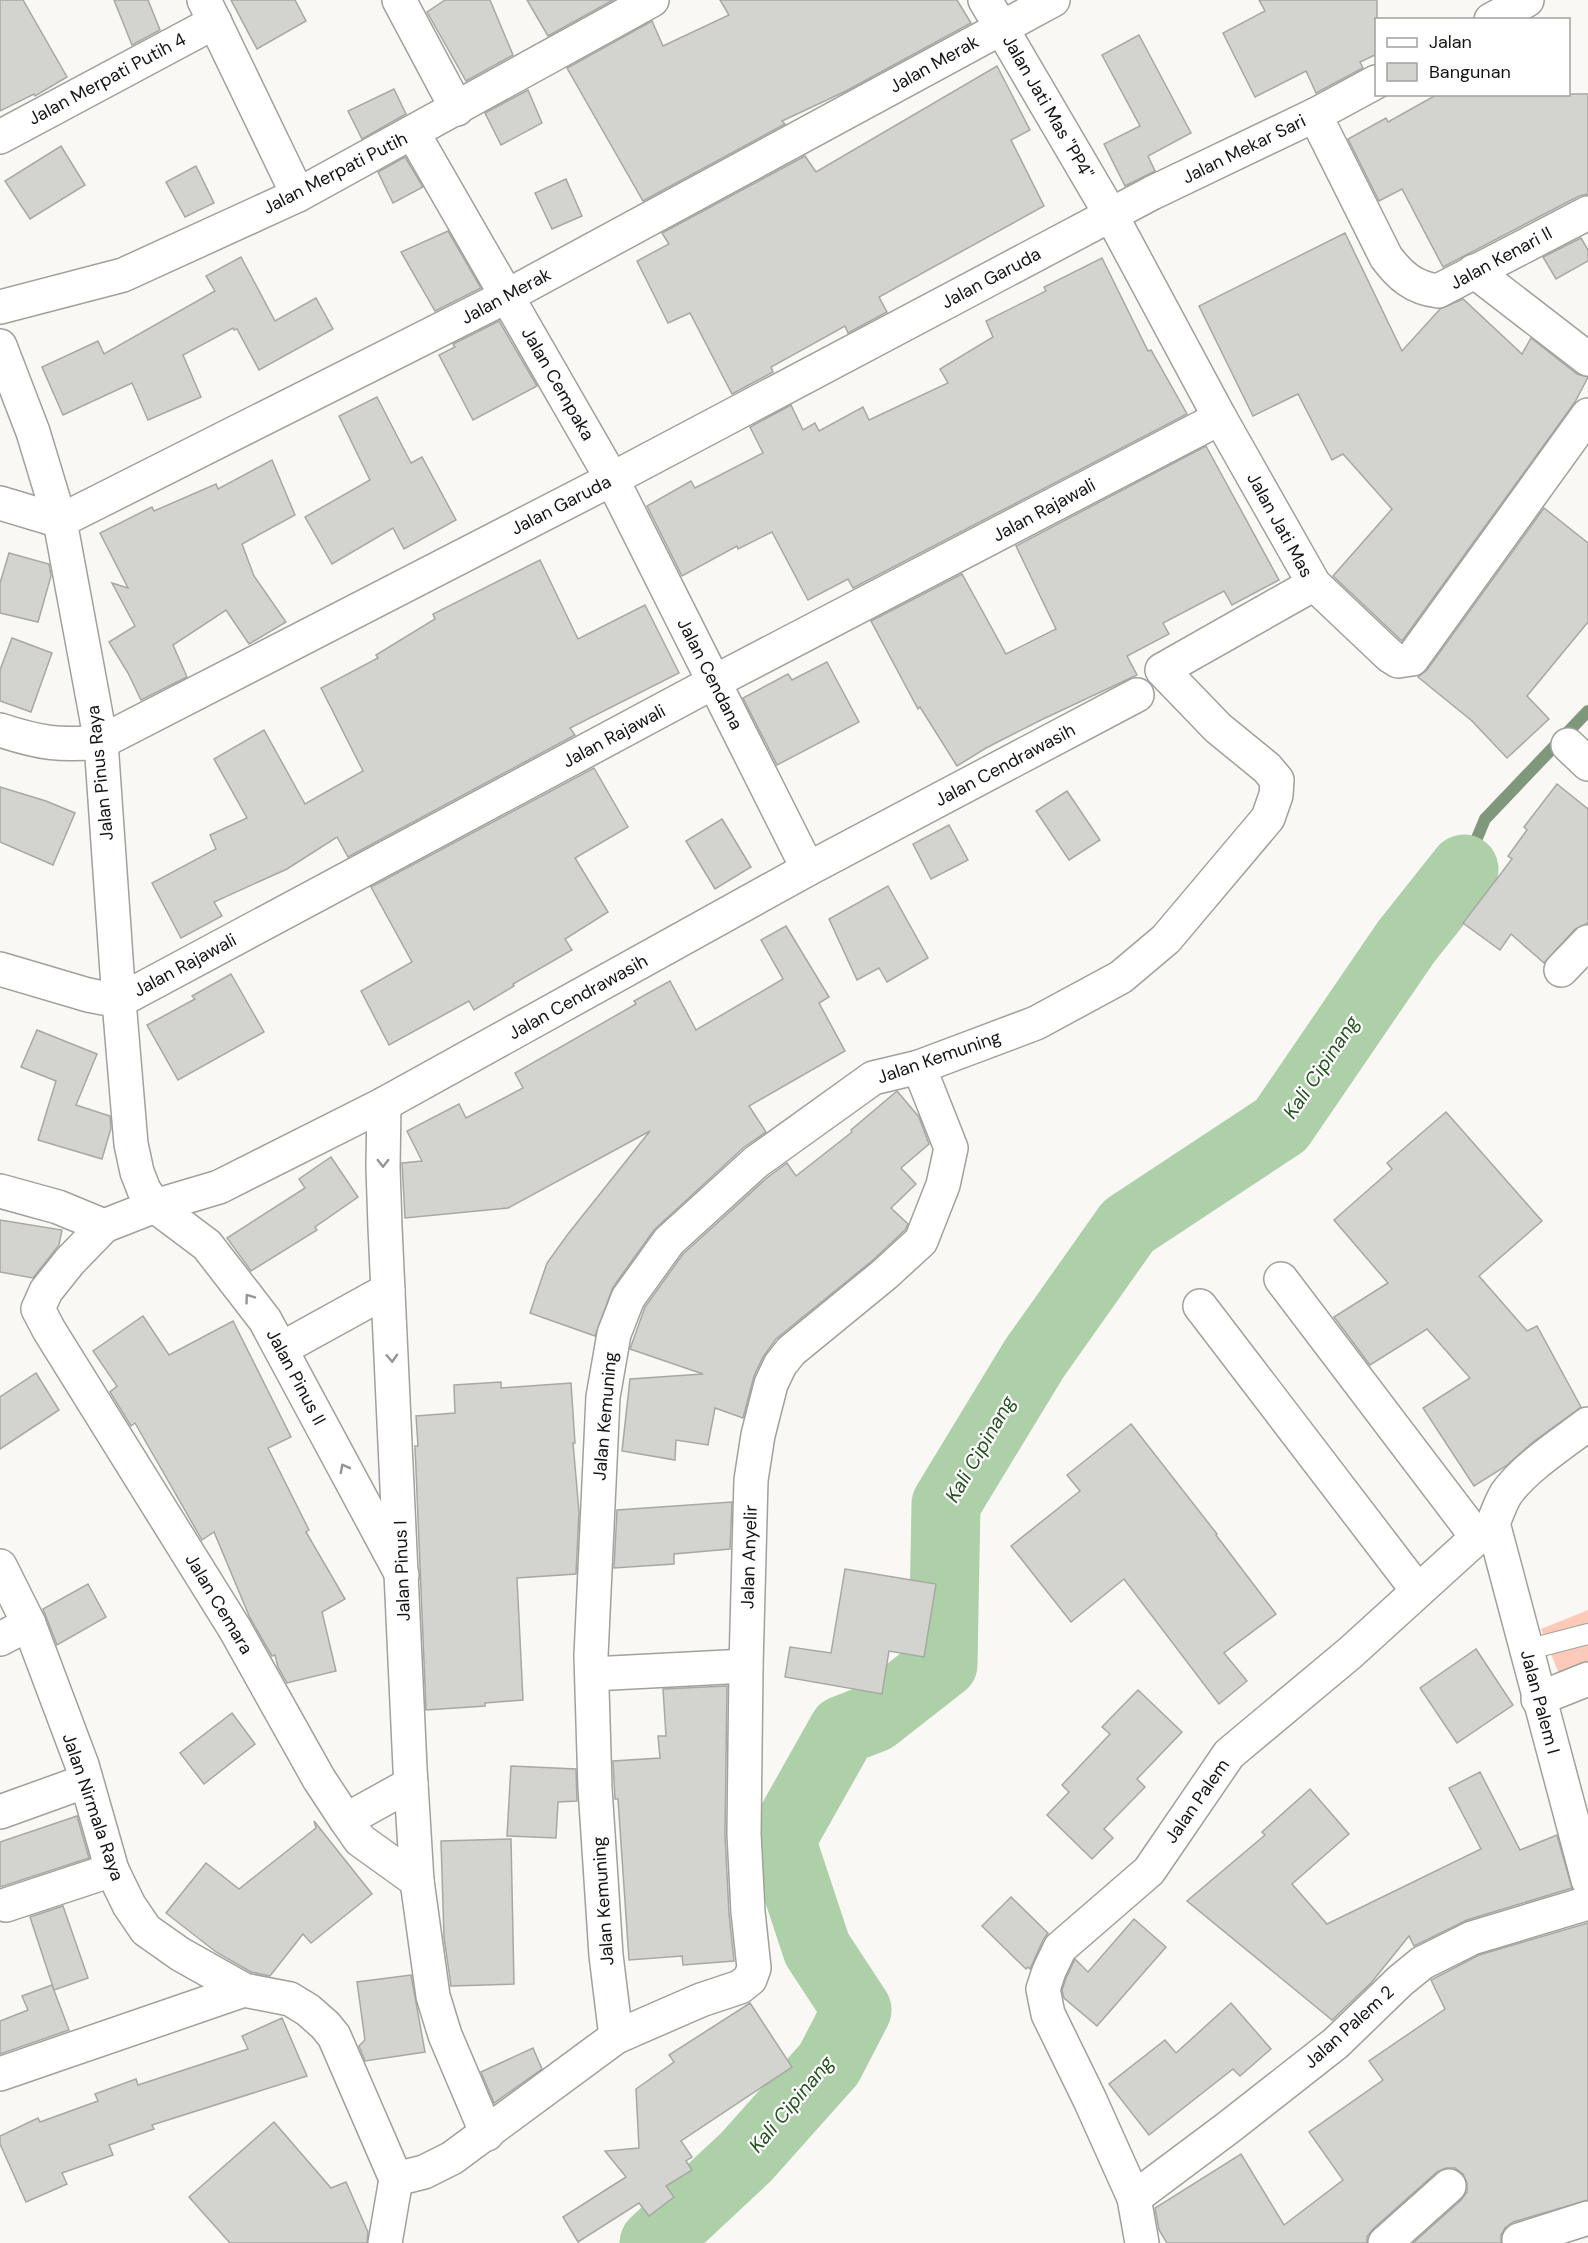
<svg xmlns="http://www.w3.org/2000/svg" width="1588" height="2243" font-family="'DM Sans',sans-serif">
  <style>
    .green { fill: #fdc9b8 }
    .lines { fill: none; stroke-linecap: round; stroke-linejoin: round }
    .stream { stroke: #7f987b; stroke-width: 12 }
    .river { stroke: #add0a8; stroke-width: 69 }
    .building { fill: #d3d4d0; stroke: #a7a8a4; stroke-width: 1.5 }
    .service-casing { stroke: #a1a09b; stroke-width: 22 }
    .minor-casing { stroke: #a1a09b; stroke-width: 36 }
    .service { stroke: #fff; stroke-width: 20 }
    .minor { stroke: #fff; stroke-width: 33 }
    .oneway { stroke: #959594 }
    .labels { text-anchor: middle; stroke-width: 4.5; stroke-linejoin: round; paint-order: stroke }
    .street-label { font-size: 18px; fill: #141412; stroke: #fff }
    .water-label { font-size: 20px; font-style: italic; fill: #265420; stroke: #fff }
  </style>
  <rect width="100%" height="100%" fill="#faf8f4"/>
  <path class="green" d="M1588 1610V1668L1561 1679 1541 1629Z"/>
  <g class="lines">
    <path class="stream" d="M1464 869 1485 819 1588 711"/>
    <path class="river" d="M654 2243 746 2157 829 2064 857 2010 817 1949 781 1840 843 1730 874 1718 943 1664 946 1504 1034 1359 1128 1226 1281 1125 1406 942 1464 869"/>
  </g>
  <g class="building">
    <path d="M0 0H23L67 77 35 96 34 94 0 111Z"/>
    <path d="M114 0H148L160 30 132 45Z"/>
    <path d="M231 0H295L306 21 257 49Z"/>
    <path d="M445 0H490L513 55 466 81 427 12Z"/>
    <path d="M527 0H613L548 36Z"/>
    <path d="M720 0H957L971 23 846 91 782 121 785 124 643 201 567 68 652 21 663 46 729 15Z"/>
    <path d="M1259 0H1377V54L1360 62 1363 68 1316 93 1306 71 1255 97 1223 33 1265 11Z"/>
    <path d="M1139 35 1191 133 1148 156 1155 171 1125 186 1104 144 1140 126 1102 55Z"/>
    <path d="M997 66 1030 130 1011 140 1044 206 879 297 887 312 848 333 845 326 771 367 773 372 732 394 690 313 668 323 637 261 669 244 662 233 805 156 816 172Z"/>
    <path d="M394 89 406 114 362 139 348 111Z"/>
    <path d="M528 90 542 123 501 145 485 113Z"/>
    <path d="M1438 94H1588V194L1579 196 1443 267 1402 189 1379 201 1348 139 1386 118 1388 122Z"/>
    <path d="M61 146 85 185 30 219 5 181Z"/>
    <path d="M405 157 423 187 393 203 378 172Z"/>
    <path d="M196 166 214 203 185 217 166 182Z"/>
    <path d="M566 179 582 216 552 229 535 193Z"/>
    <path d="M448 231 481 288 435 311 401 252Z"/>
    <path d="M1345 233 1402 351 1440 309 1463 299 1522 354 1531 338 1577 374 1588 377 1575 402 1402 641 1333 576 1392 509 1343 454 1332 460 1298 394 1253 416 1199 306Z"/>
    <path d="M1581 238 1588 250V261L1556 279 1543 257Z"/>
    <path d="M241 257 275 321 316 298 333 329 259 370 237 329 234 330 233 328 183 355 201 397 148 420 132 383 63 415 42 367 98 341 104 354 215 291 206 276Z"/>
    <path d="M1102 258 1148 351 1151 350 1187 414 853 588 848 579 808 600 772 532 738 549 737 546 682 576 647 506 691 481 695 488 763 453 750 427 791 405 803 430 815 423 819 431 863 407 869 420 948 383 940 369 993 337 986 321 1046 291 1044 287Z"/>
    <path d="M499 321 537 386 473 420 439 355 455 347 453 344Z"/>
    <path d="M377 397 411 463 422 457 456 520 404 549 393 528 332 564 305 517 370 480 339 416Z"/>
    <path d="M1206 446 1279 580 1232 605 1224 591 1163 623 1169 634 1127 656 1137 675 1041 720 986 748 957 766 920 707 918 709 871 621 962 574 1006 654 1056 629 1016 546Z"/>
    <path d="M272 460 295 515 242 544 254 576 286 622 249 644 226 610 173 645 187 677 141 700 128 673 109 642 135 626 112 583 128 588 100 533 152 507 154 511 216 484 218 489Z"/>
    <path d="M1544 508 1588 543V622L1527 696 1549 719 1507 758 1472 721 1418 677 1427 670Z"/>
    <path d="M9 553 49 564 51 576 38 622 0 613V583Z"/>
    <path d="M540 560 578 639 645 605 679 673 570 728 575 735 348 857 337 837 287 869 214 902 222 916 181 938 152 883 216 849 210 835 247 818 214 759 264 730 305 804 363 771 321 688 378 658 376 655 435 619 433 614Z"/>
    <path d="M12 638 52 653 31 712 0 701V670Z"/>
    <path d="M827 662 859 722 777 765 743 698 788 674 792 680Z"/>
    <path d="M594 768 628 827 575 858 608 912 565 939 572 950 513 984 514 986 474 1010 469 1001 389 1045 361 991 412 962 371 887Z"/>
    <path d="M1557 784 1588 809V923L1575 929 1544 963 1511 934 1500 950 1463 923 1512 859 1508 856 1527 830 1524 827Z"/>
    <path d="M0 787 46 801 75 813 53 865 0 842Z"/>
    <path d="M1067 791 1100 840 1069 860 1036 811Z"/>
    <path d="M722 819 751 867 715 889 686 841Z"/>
    <path d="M949 825 968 860 931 879 913 844Z"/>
    <path d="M888 886 928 958 887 982 879 968 857 980 829 919Z"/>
    <path d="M786 926 829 997 819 1003 845 1051 749 1106 766 1132 743 1148 654 1230 613 1287 595 1336 530 1313 547 1263 568 1234 650 1131 508 1208 405 1218 402 1163 422 1161 407 1131 459 1104 466 1118 523 1088 515 1073 636 1004 634 1001 670 981 696 1030 783 979 761 940Z"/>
    <path d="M231 974 264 1032 178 1080 147 1025 195 999 192 996Z"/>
    <path d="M37 1030 97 1054 76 1105 110 1116 111 1128 102 1159 38 1140 56 1081 21 1067Z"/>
    <path d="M897 1091 919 1117 929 1144 901 1168 916 1184 891 1208 908 1224 905 1230 873 1260 776 1339 763 1357 754 1376 743 1418 715 1408 708 1445 676 1440 675 1460 622 1451 630 1379 703 1374 630 1349 645 1307 683 1254 768 1177 787 1163 796 1176 852 1132 851 1130Z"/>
    <path d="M1446 1112 1542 1221 1479 1276 1527 1331 1537 1326 1581 1407 1533 1442 1506 1466 1474 1486 1423 1408 1470 1378 1427 1329 1370 1365 1334 1317 1388 1283 1334 1220 1392 1169 1387 1163Z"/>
    <path d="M331 1157 358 1197 315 1227 317 1230 251 1271 227 1238 305 1188 299 1179Z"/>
    <path d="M0 1220 62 1230 59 1245 33 1278 0 1272Z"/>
    <path d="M143 1316 169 1355 233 1321 291 1437 268 1448 309 1530 306 1532 345 1599 322 1612 336 1671 287 1683 278 1667 275 1655 272 1656 250 1618 214 1532 202 1540 135 1423 131 1426 110 1392 117 1386 93 1351Z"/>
    <path d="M36 1373 59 1410 0 1449V1397Z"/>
    <path d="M501 1382V1388L571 1383 575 1443H573L579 1512 576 1574 517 1578 523 1700 485 1703V1706L426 1710 415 1446H418L416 1416 455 1413 454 1385Z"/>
    <path d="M1131 1424 1217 1534 1216 1535 1276 1614 1224 1653 1247 1681 1219 1704 1124 1579 1071 1622 1011 1546 1080 1491 1067 1475Z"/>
    <path d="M732 1502 730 1549 674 1554V1564L614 1568 617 1510Z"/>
    <path d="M845 1569 936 1584 924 1657 889 1651 882 1694 785 1677 790 1647 831 1653Z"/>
    <path d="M88 1584 106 1617 57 1645 43 1609Z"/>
    <path d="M1476 1649 1513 1705 1457 1743 1420 1688Z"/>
    <path d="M727 1686 725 1835 729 1913 734 1961 683 1965 682 1956 629 1960 618 1799H615L613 1761 660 1758 658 1736H666L663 1689Z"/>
    <path d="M1138 1690 1182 1732 1137 1779 1145 1787 1104 1829 1113 1838 1092 1859 1047 1815 1069 1792 1062 1785 1110 1734 1102 1727Z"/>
    <path d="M232 1713 255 1744 204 1784 180 1753Z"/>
    <path d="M511 1766 576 1769 577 1801 558 1802 556 1838 507 1836Z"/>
    <path d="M1480 1772 1520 1850 1557 1835 1572 1888 1467 1920 1414 1946 1409 1936 1371 1983 1332 2020 1187 1901 1265 1835 1262 1832 1310 1789 1349 1834 1292 1884 1327 1924 1481 1849 1449 1788Z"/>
    <path d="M77 1816 89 1858 0 1887V1842Z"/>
    <path d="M314 1821 372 1894 311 1943 303 1934 270 1976 251 1972 216 1952 166 1913 206 1863 239 1889 316 1828Z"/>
    <path d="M511 1839 514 1984 451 1986 444 1937 441 1841Z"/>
    <path d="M1011 1897 1048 1933 1043 1940 1030 1969 1028 1967 1026 1969 982 1926Z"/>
    <path d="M63 1906 88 1978 54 1990 30 1917Z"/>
    <path d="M1134 1919 1166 1947 1097 2026 1064 1998 1062 1990 1066 1978 1075 1959 1088 1972Z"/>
    <path d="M1588 1923V2200L1513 2222 1505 2228 1501 2235V2243H1413L1461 2200 1467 2192V2183L1463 2174 1455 2168H1446L1437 2172 1373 2229 1367 2237V2243H1167L1159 2230 1155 2208 1241 2154 1284 2225 1343 2180 1309 2132 1383 2080 1369 2061 1445 2009 1431 1980 1479 1955Z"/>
    <path d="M411 1975 425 2052 365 2061 359 2046 365 2040 357 1982Z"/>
    <path d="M52 1985 69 2030 0 2054V2021L28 2010 22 1996Z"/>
    <path d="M750 2003 792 2067 681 2141 692 2157 686 2161 692 2170 666 2186 674 2197 649 2216 639 2203 578 2242 563 2217 626 2177 605 2151 639 2148 636 2089 674 2062 669 2055Z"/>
    <path d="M1231 2003 1271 2049 1240 2076 1233 2069 1149 2135 1109 2084 1165 2040 1176 2053Z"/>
    <path d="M282 2018 307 2076 152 2125 154 2129 109 2145 113 2155 62 2173 67 2184 26 2202 0 2144V2136L38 2118 40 2122 98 2101 95 2094 136 2079 138 2085 248 2049 242 2036Z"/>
    <path d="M533 2048 542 2069 494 2103 481 2072Z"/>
    <path d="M274 2122 331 2188 346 2182 368 2232 367 2243H230L189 2197Z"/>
  </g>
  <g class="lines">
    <defs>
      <path id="service" d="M1526 1650 1588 1634"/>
      <g id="minor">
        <path d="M204 0 298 195"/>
        <path d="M399 0 457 109"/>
        <path d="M985 0 1111 215 1220 418 1314 584 1390 656 1398 661 1412 659 1588 415"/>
        <path d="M1491 20 1527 0"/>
        <path d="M1315 115 1386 257C1400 276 1414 288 1438 291L1588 213"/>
        <path d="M413 133 612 479 808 869"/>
        <path d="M0 137 215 22"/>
        <path d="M1474 271 1588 359"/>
        <path d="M0 307 123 275 298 195 652 0"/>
        <path d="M0 346 33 432 60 521 101 742 119 1001 131 1144 137 1172 144 1190 155 1206 207 1245 265 1320 402 1575"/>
        <path d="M0 503 60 521 507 296 1053 0"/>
        <path d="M0 730C40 743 59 746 101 742L612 479 1152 193 1315 115 1376 82"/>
        <path d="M1568 745 1588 764"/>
        <path d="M0 969 88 995 119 1001 714 682 1220 418"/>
        <path d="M1561 970 1588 942"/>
        <path d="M384 1104 383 1167 385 1227 410 1768 417 1881 433 1996 445 2035 487 2134"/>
        <path d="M0 1191 58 1207 104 1226"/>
        <path d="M1281 1279 1477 1537"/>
        <path d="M1200 1306 1418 1591"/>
        <path d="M281 1349 388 1290"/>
        <path d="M1493 1523 1588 1880"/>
        <path d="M0 1566 29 1624 82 1765 112 1870 129 1905 146 1930 180 1954 244 1990 290 1999 308 2010 325 2025 334 2036 396 2179"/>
        <path d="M0 1639 29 1624"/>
        <path d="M592 1674 746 1666"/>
        <path d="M1538 1699 1588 1679"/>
        <path d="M0 1812 86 1781"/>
        <path d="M346 1820 411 1784"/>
        <path d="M417 1881 360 1840 346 1820 319 1779 235 1629 49 1330 38 1309 46 1291 70 1261 104 1226 155 1206 219 1187 384 1104 808 869 1137 695"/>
        <path d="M6 1905 112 1870"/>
        <path d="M616 2037 606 1955 595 1788 591 1656 603 1397 614 1334 628 1298 669 1241 756 1162 873 1078 919 1067 1036 1023 1121 977 1166 939 1268 818 1276 795 1277 780 1267 768 1218 728 1162 670 1314 584"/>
        <path d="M0 2074 244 1990"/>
        <path d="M396 2179 424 2172 452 2158 616 2037 701 2000 740 1987 750 1979 754 1968 748 1912 744 1834 746 1666 751 1480 758 1435 771 1384 780 1365 791 1351 885 1274 921 1241 943 1185 951 1148 919 1067"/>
        <path d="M1134 2198 1229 2127 1336 2043 1400 1981 1422 1963 1472 1938 1588 1903"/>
        <path d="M1519 2240 1588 2218"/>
        <path d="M385 2243 396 2179"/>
        <path d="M1142 2243 1134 2198 1090 2100 1048 2014 1043 1989 1049 1971 1060 1948 1149 1871 1229 1754 1350 1653 1493 1523C1497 1514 1501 1502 1506 1494 1524 1468 1563 1443 1588 1424"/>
        <path d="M1385 2243 1449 2186"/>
      </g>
    </defs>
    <use href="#service" class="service-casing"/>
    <use href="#minor" class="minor-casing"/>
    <use href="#service" class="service"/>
    <use href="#minor" class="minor"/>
  </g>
  <defs><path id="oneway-chevron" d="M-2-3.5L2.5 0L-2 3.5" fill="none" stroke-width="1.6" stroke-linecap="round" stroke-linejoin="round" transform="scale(1.5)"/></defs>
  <g class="oneway">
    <use href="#oneway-chevron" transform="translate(383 1163) rotate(90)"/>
    <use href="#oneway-chevron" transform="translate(249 1298) rotate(-126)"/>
    <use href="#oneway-chevron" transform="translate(392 1358) rotate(87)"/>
    <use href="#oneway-chevron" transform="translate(344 1468) rotate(-118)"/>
  </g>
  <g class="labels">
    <g class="street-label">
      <text transform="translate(934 64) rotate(-29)" y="6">Jalan Merak</text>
      <text transform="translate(107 79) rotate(-28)" y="6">Jalan Merpati Putih 4</text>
      <text transform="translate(1048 107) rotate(60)" y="6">Jalan Jati Mas "PP4"</text>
      <text transform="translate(1244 149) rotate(-26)" y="6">Jalan Mekar Sari</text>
      <text transform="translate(335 173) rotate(-27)" y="6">Jalan Merpati Putih</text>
      <text transform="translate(1501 258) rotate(-28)" y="6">Jalan Kenari II</text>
      <text transform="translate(991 278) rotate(-28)" y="6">Jalan Garuda</text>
      <text transform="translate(506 296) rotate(-28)" y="6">Jalan Merak</text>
      <text transform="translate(558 384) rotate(60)" y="6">Jalan Cempaka</text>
      <text transform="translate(561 505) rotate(-27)" y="6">Jalan Garuda</text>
      <text transform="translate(1044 510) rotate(-28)" y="6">Jalan Rajawali</text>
      <text transform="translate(1280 525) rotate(61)" y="6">Jalan Jati Mas</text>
      <text transform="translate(710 674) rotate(63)" y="6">Jalan Cendana</text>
      <text transform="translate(614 736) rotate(-28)" y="6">Jalan Rajawali</text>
      <text transform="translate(1005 765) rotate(-28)" y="6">Jalan Cendrawasih</text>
      <text transform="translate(100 773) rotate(-96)" y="6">Jalan Pinus Raya</text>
      <text transform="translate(185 965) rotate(-28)" y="6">Jalan Rajawali</text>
      <text transform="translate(578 997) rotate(-29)" y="6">Jalan Cendrawasih</text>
      <text transform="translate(939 1057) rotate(-19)" y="6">Jalan Kemuning</text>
      <text transform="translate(296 1377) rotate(62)" y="6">Jalan Pinus II</text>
      <text transform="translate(605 1416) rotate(-85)" y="6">Jalan Kemuning</text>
      <text transform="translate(749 1557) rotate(-88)" y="6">Jalan Anyelir</text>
      <text transform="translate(402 1571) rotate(-92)" y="6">Jalan Pinus I</text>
      <text transform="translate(219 1604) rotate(59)" y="6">Jalan Cemara</text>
      <text transform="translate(1540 1702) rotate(75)" y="6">Jalan Palem I</text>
      <text transform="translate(1197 1801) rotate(-55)" y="6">Jalan Palem</text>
      <text transform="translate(93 1807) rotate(71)" y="6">Jalan Nirmala Raya</text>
      <text transform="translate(603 1901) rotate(-94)" y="6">Jalan Kemuning</text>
      <text transform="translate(1349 2027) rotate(-42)" y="6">Jalan Palem 2</text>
    </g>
    <g class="water-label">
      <text transform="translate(1321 1067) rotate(-56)" y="7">Kali Cipinang</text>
      <text transform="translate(980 1449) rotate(-60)" y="7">Kali Cipinang</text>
      <text transform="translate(791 2104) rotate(-50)" y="7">Kali Cipinang</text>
    </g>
  </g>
  <rect x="1375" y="18" width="195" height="78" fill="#ffffff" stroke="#a1a1a0" stroke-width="1.5"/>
  <rect x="1387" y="38" width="30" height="9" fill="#ffffff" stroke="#a1a1a0" stroke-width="1.5"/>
  <text x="1429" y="48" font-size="18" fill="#141412">Jalan</text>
  <rect x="1387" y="63" width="30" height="18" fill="#d3d4d0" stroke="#a1a1a0" stroke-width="1.5"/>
  <text x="1429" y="78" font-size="18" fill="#141412">Bangunan</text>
</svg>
